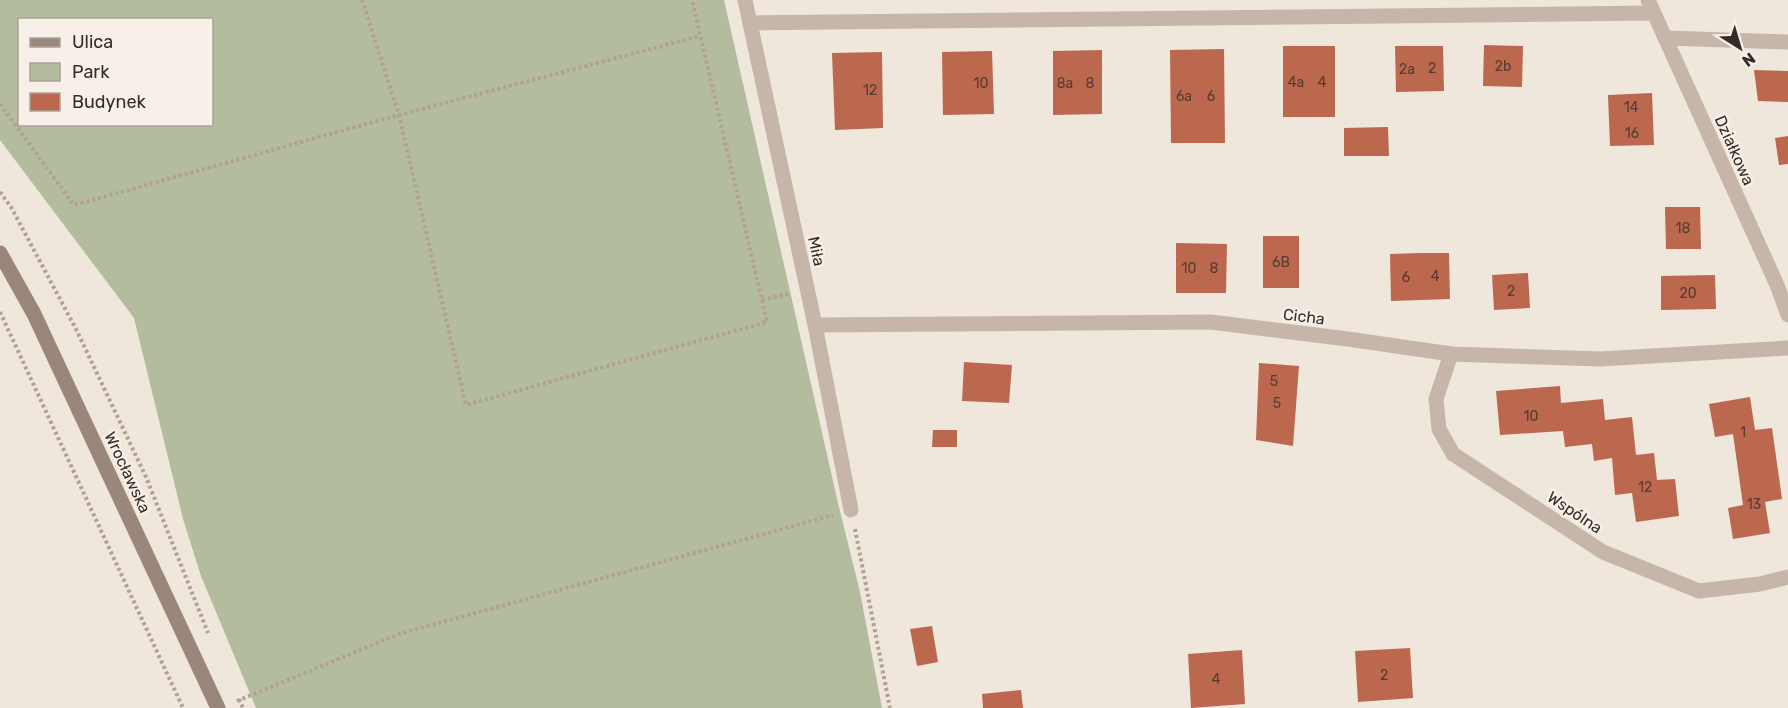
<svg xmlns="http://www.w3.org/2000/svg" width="1788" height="708" font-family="Rubik,sans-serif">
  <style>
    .green { fill: #b3bd9d; fill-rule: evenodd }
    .building { fill: #bb684f }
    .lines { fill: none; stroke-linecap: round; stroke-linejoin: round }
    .path { stroke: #b2a093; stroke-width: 4; stroke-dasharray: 3 3; stroke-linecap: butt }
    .minor { stroke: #c6b6a9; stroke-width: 15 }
    .secondary { stroke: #9a867b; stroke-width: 15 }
    .labels { text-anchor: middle; stroke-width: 5; stroke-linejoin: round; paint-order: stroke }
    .number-label { font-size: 14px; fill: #563b32 }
    .street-label { font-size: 16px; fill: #342c28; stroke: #f8f0e8 }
  </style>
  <rect width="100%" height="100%" fill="#efe6dc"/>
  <path class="green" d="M0 0H724L838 503 860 592 882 708H256L201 576 183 519 134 318 0 140ZM20 20H212V124H20Z"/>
  <g class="building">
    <path d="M1484 45 1523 46 1522 87 1483 86Z"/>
    <rect x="1283" y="46" width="52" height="71"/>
    <path d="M1395 46H1443L1444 91 1396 92Z"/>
    <path d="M1224 49 1225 143H1171L1170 50Z"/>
    <path d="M1102 50V114L1053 115V51Z"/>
    <path d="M992 51 994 114 943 115 942 52Z"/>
    <path d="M882 52 883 128 835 130 832 53Z"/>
    <path d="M1754 70 1788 71V102L1758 101Z"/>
    <path d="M1652 93 1654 145 1610 146 1608 95Z"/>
    <path d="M1388 127 1389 156H1344V128Z"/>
    <path d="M1788 136V164L1779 165 1775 138Z"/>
    <path d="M1665 207H1700L1701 249H1666Z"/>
    <rect x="1263" y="236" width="36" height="52"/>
    <path d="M1176 243 1227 244 1226 293H1176Z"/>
    <path d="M1420 253H1449L1450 299 1391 301 1390 254Z"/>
    <path d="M1528 273 1530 308 1494 310 1492 275Z"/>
    <path d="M1715 275 1716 309 1661 310V276Z"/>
    <path d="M964 362 1012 365 1009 403 962 401Z"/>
    <path d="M1259 363 1299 366 1293 446 1256 440Z"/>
    <path d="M1560 386 1561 403 1603 399 1605 420 1632 417 1636 455 1654 453 1657 480 1675 479 1679 516 1636 522 1632 493 1615 495 1612 458 1594 461 1592 444 1565 447 1563 431 1500 435 1496 391Z"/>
    <path d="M1750 397 1755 430 1772 428 1782 499 1765 502 1770 533 1733 539 1728 508 1743 505 1733 434 1715 437 1709 404Z"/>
    <path d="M933 430H957V447H932Z"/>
    <path d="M932 626 938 662 917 666 910 629Z"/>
    <path d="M1410 648 1413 698 1358 702 1355 651Z"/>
    <path d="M1242 650 1245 704 1191 708 1188 654Z"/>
    <path d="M1021 690 1023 708H983L982 694Z"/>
  </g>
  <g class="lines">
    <g class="path">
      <path d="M362 0 399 115 466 405 767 322 692 0"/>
      <path d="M0 104 74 205 399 115 700 36"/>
      <path d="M0 192 11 207 77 331 146 477 208 633"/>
      <path d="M762 300 788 294"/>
      <path d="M0 312 183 708"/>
      <path d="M855 529 890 708"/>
      <path d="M239 699 243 708"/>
      <path d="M237 701 399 634 833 515"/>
    </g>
    <g class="minor">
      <path d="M745 0 815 325 851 510"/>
      <path d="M1648 0 1777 285 1788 315"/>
      <path d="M750 23 1654 13"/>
      <path d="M1665 38 1788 42"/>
      <path d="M815 325 1211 322 1348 339 1451 354 1600 359 1788 348"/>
      <path d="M1451 354 1436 399 1439 429 1453 454 1603 552 1699 591 1760 584 1788 577"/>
    </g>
    <path class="secondary" d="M0 253 34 314 218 708"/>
  </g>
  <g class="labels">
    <g class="number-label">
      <text x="1503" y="71">2b</text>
      <text x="1432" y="73">2</text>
      <text x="1407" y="74">2a</text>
      <text x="1296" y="87">4a</text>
      <text x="1322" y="87">4</text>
      <text x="981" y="88">10</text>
      <text x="1065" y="88">8a</text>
      <text x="1090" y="88">8</text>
      <text x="870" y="95">12</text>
      <text x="1184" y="101">6a</text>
      <text x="1211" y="101">6</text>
      <text x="1631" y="112">14</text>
      <text x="1632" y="138">16</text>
      <text x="1683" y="233">18</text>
      <text x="1281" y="267">6B</text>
      <text x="1189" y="273">10</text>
      <text x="1214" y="273">8</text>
      <text x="1435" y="281">4</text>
      <text x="1406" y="282">6</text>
      <text x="1511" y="296">2</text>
      <text x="1688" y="298">20</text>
      <text x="1274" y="386">5</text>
      <text x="1277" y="408">5</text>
      <text x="1531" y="421">10</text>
      <text x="1743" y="437">1</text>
      <text x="1645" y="492">12</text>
      <text x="1754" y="509">13</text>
      <text x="1384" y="680">2</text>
      <text x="1216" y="684">4</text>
    </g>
    <g class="street-label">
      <text transform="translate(1735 150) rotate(66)" y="6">Działkowa</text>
      <text transform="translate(817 251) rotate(78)" y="6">Miła</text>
      <text transform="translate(1304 316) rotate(7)" y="6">Cicha</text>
      <text transform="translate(128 472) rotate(65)" y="6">Wrocławska</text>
      <text transform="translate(1575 512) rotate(34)" y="6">Wspólna</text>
    </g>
  </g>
  <rect x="18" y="18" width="195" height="108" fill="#f8f0e8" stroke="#aaa29b" stroke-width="1.5"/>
  <rect x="30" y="38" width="30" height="9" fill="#9a867b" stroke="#aaa29b" stroke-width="1.5"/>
  <text x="72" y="48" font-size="18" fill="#342c28">Ulica</text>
  <rect x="30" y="63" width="30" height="18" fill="#b3bd9d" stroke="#aaa29b" stroke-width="1.5"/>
  <text x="72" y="78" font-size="18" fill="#342c28">Park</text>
  <rect x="30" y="93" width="30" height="18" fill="#bb684f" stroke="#aaa29b" stroke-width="1.5"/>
  <text x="72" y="108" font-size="18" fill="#342c28">Budynek</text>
  <g transform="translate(1740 48) rotate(143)" stroke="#f8f0e8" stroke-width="4.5" paint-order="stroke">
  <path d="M0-4.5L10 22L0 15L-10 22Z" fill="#342c28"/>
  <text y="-9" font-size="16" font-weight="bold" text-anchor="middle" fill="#342c28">N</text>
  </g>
</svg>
